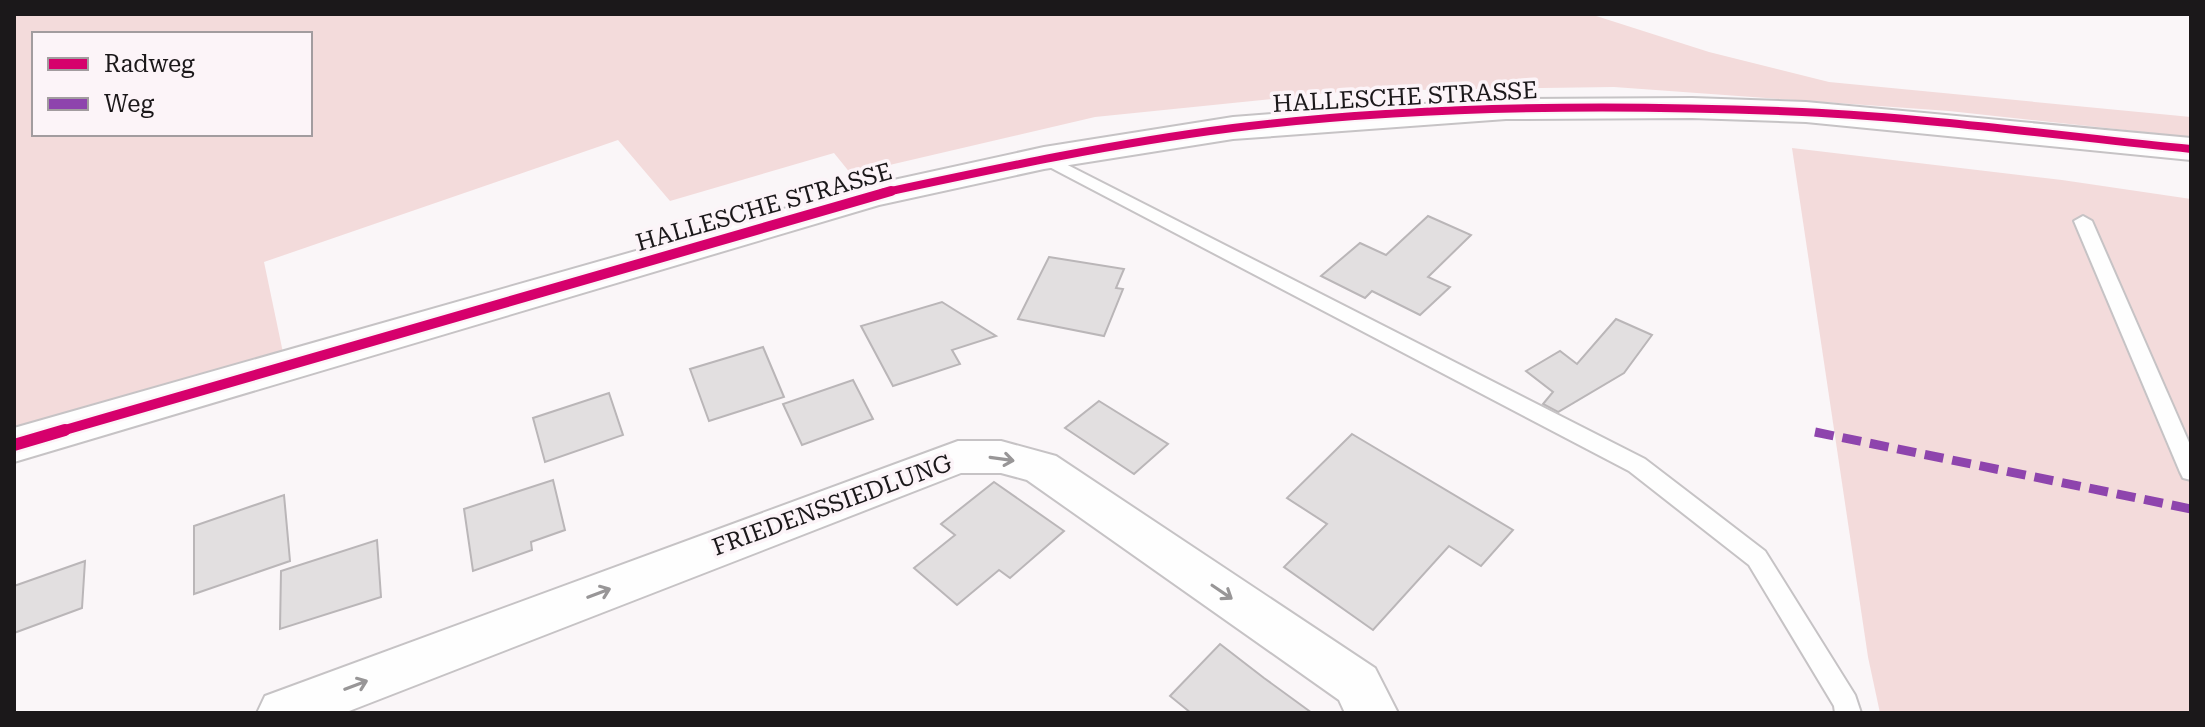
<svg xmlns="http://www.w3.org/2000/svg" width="2205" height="727" font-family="'Roboto Serif',serif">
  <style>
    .green { fill: #f3dbdb; fill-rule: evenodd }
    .building { fill: #e2dfe0; stroke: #bab6b8; stroke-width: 2 }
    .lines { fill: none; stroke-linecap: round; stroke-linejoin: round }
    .service-casing { stroke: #c6c3c5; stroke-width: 4 }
    .minor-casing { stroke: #c6c3c5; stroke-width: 4 }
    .tertiary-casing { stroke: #c6c3c5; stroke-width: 4 }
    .service { fill: #fefefe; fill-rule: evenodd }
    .minor { fill: #fefefe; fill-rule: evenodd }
    .tertiary { fill: #fefefe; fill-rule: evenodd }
    .quiet { stroke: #8e44ad; stroke-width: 9; stroke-dasharray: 19 9; stroke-linecap: butt }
    .cycleway-far2-casing { stroke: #fcf4f8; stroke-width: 12 }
    .cycleway-far1-casing { stroke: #fcf4f8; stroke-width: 15 }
    .cycleway-casing { stroke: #fcf4f8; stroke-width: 17 }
    .cycleway-far2 { stroke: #d6006c; stroke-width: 8 }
    .cycleway-far1 { stroke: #d6006c; stroke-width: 10 }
    .cycleway { stroke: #d6006c; stroke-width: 12 }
    .oneway { stroke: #989697 }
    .labels { text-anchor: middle; stroke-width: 7; stroke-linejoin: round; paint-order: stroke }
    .street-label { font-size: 24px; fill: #1b181a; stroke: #fcf4f8 }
  </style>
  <rect width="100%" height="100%" fill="#faf6f8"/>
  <g class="green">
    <path d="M14 14H1590L1709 52 1829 82 2191 117V137L1949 111 1614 87 1350 91 1095 117 851 174 834 153 670 201 618 140 264 262 286 367 14 445ZM34 34H310V134H34Z"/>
    <path d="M1792 148 2062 180 2191 199V713H1880L1868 657Z"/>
  </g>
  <g class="building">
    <path d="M1428 216 1471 235 1428 277 1450 287 1420 315 1372 291 1365 298 1321 276 1360 243 1386 255Z"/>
    <path d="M1049 257 1124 269 1116 288 1123 289 1104 336 1018 319Z"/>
    <path d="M942 302 996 336 952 350 960 364 893 386 861 326Z"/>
    <path d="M1616 319 1652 335 1624 373 1558 412 1543 404 1553 392 1526 371 1560 351 1577 364Z"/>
    <path d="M763 347 784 397 709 421 690 369Z"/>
    <path d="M853 380 873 419 802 445 783 404Z"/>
    <path d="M609 393 623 435 545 462 533 418Z"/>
    <path d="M1099 401 1168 444 1134 474 1065 428Z"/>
    <path d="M1352 434 1513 530 1481 566 1449 546 1373 630 1284 567 1327 524 1287 498Z"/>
    <path d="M553 480 565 530 531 542 532 550 473 571 464 509Z"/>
    <path d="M994 482 1064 531 1010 578 999 570 957 605 914 568 955 535 941 524Z"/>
    <path d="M284 495 290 561 194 594V526Z"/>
    <path d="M377 540 381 597 280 629 281 571Z"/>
    <path d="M85 561 82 608 14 633V586Z"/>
    <path d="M1220 644 1264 678 1312 713H1191L1170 696Z"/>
  </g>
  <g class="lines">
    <defs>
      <g id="service">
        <path d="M1044 153 1645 459 1765 551 1855 695 1861 713H1835L1834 706 1749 565 1629 471 1038 161 1036 158Z"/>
        <path d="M2083 216 2092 221 2191 447V480L2183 478 2180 472 2074 221Z"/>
      </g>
      <path id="minor" d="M958 441H1001L1056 456 1375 668 1398 713H1345L1339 700 1027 480 1001 473H961L344 713H257L265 696Z"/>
      <path id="tertiary" d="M1692 98 1806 102 2191 138V160L1806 122 1692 118 1506 119 1233 139 1044 169 879 205 14 462V428L857 188 1044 147 1233 117 1323 110 1506 99Z"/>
    </defs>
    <use href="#service" class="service-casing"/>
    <use href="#minor" class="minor-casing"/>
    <use href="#tertiary" class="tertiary-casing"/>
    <use href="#service" class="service"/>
    <use href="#minor" class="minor"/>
    <use href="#tertiary" class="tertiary"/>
    <path class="quiet" d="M1815 432 2191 509"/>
    <defs>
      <path id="cycleway-far2" d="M882 193C998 168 1115 143 1233 128 1418 105 1616 104 1802 112 1932 118 2062 136 2191 149"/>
      <path id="cycleway-far1" d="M58 432 891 191"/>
      <path id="cycleway" d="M14 445 65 430"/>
    </defs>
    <use href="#cycleway-far2" class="cycleway-far2-casing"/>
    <use href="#cycleway-far1" class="cycleway-far1-casing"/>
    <use href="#cycleway" class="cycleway-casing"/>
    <use href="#cycleway-far2" class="cycleway-far2"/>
    <use href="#cycleway-far1" class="cycleway-far1"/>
    <use href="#cycleway" class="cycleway"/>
  </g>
  <defs><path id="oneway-shaft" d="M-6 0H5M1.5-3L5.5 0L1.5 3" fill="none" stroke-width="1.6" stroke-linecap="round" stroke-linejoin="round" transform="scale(2)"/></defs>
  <g class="oneway">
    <use href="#oneway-shaft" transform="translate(1002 459) rotate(8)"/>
    <use href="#oneway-shaft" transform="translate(1222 592) rotate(34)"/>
    <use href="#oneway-shaft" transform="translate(599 593) rotate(-21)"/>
    <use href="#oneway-shaft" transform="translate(356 685) rotate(-21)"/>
  </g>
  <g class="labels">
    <g class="street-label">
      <text transform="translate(1405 97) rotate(-3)" y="8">HALLESCHE STRASSE</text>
      <text transform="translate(764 207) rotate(-16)" y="8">HALLESCHE STRASSE</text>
      <text transform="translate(832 505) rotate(-20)" y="8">FRIEDENSSIEDLUNG</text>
    </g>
  </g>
  <rect width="2205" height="727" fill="none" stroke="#1b181a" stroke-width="32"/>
  <rect x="32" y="32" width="280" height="104" fill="#fcf4f8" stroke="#a29c9f" stroke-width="2"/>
  <rect x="48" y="58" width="40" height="12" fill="#d6006c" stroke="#a29c9f" stroke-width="2"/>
  <text x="104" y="72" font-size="24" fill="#1b181a">Radweg</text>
  <rect x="48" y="98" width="40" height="12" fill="#8e44ad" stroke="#a29c9f" stroke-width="2"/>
  <text x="104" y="112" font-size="24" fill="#1b181a">Weg</text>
</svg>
